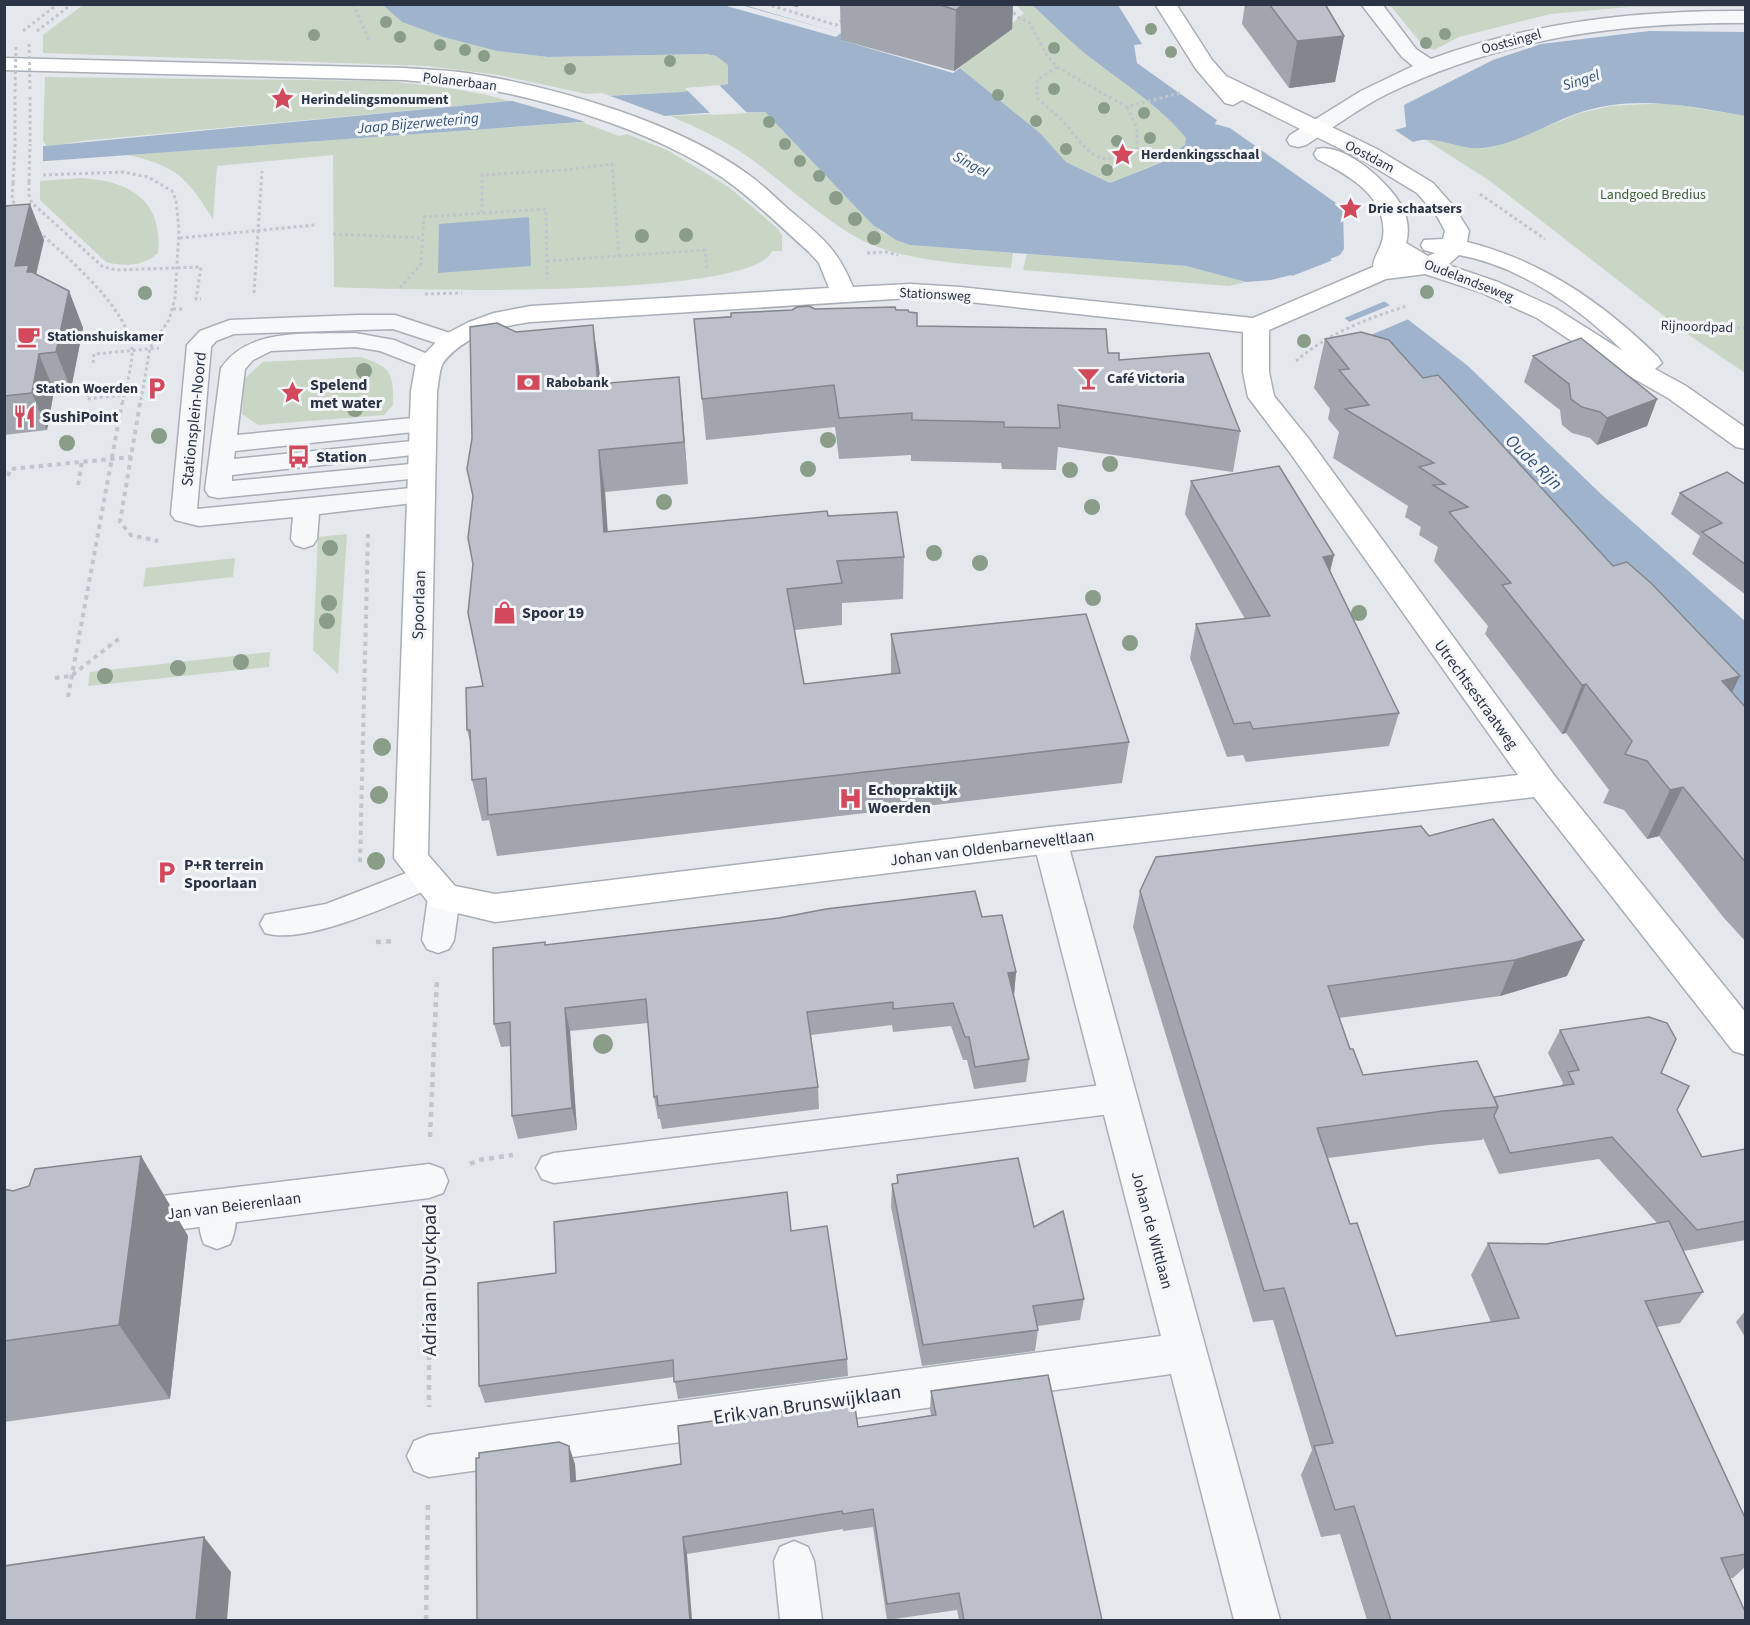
<svg xmlns="http://www.w3.org/2000/svg" width="1750" height="1625" font-family="'Source Sans 3',sans-serif">
  <style>
    .green { fill: #c9d6c5 }
    .water { fill: #9fb4cc }
    .pier { fill: #e4e7ec }
    .lines { fill: none; stroke-linecap: round; stroke-linejoin: round }
    .lane-casing { stroke: #a9aeb7; stroke-width: 3 }
    .street-casing { stroke: #a9aeb7; stroke-width: 3 }
    .secondary-casing { stroke: #a9aeb7; stroke-width: 3 }
    .path-far2 { stroke: #c2c5cb; stroke-width: 3; stroke-dasharray: 3 3; stroke-linecap: butt }
    .path-far1 { stroke: #c2c5cb; stroke-width: 4; stroke-dasharray: 4.5 4.5; stroke-linecap: butt }
    .path { stroke: #c2c5cb; stroke-width: 4.5; stroke-dasharray: 5 5; stroke-linecap: butt }
    .lane { fill: #f7f8fa; fill-rule: evenodd }
    .street { fill: #f7f8fa; fill-rule: evenodd }
    .secondary { fill: #fff; fill-rule: evenodd }
    .path-bridge { stroke: #c2c5cb; stroke-width: 3; stroke-dasharray: 3 3; stroke-linecap: butt }
    .tree { fill: #899d89 }
    .wall { fill: #a1a5ae; fill-rule: evenodd }
    .shaded-wall { fill: #83868d }
    .building { fill: #bbc0ca; stroke: #83868d; stroke-width: 1.5 }
    .labels { text-anchor: middle; stroke-width: 6; stroke-linejoin: round; paint-order: stroke }
    .far-street-label { font-size: 14px; fill: #2b3445; stroke: #f4f6f9 }
    .far-poi-label { font-size: 14px; font-weight: bold; fill: #2b3445; stroke: #f4f6f9; text-anchor: start }
    .far-park-label { font-size: 14px; fill: #3f6138; stroke: #f4f6f9 }
    .far-water-label { font-size: 15px; font-style: italic; fill: #34527a; stroke: #f4f6f9 }
    .poi-label { font-size: 16px; font-weight: bold; fill: #2b3445; stroke: #f4f6f9; text-anchor: start }
    .street-label { font-size: 16px; fill: #2b3445; stroke: #f4f6f9 }
    .water-label { font-size: 18px; font-style: italic; fill: #34527a; stroke: #f4f6f9 }
    .near-street-label { font-size: 20px; fill: #2b3445; stroke: #f4f6f9 }
  </style>
  <rect width="100%" height="100%" fill="#e4e7ec"/>
  <g class="green">
    <path d="M383 4 402 22 443 37 497 51 548 57 707 54 716 56 729 65 728 84 682 92 596 96 499 75 428 66 43 53V35L83 5Z"/>
    <path d="M1745 4V7H1629L1550 14 1459 37 1434 50 1424 47 1390 5Z"/>
    <path d="M1016 5H1032C1050 21 1068 40 1087 55 1121 82 1158 104 1187 138L1186 152 1110 183 1066 162 1040 133 960 68 1024 13Z"/>
    <path d="M45 77 386 81C428 85 469 89 509 101L82 141 47 147 43 140Z"/>
    <path d="M1666 103 1745 116V373L1686 333 1490 181 1423 138 1482 149 1506 143 1580 113 1611 106Z"/>
    <path d="M765 112 881 232 911 245 1013 253 1011 268C964 264 899 261 858 238 823 219 784 183 751 159 726 140 697 128 670 116Z"/>
    <path d="M582 122 619 136 627 134 667 150 729 187 777 228 782 235V251H772C754 300 392 290 334 287L333 155 217 166 213 219C187 178 177 166 128 155Z"/>
    <path d="M81 178C129 181 163 199 158 253 144 266 124 267 106 262L40 200V181Z"/>
    <path d="M1027 254 1186 266 1246 282 1229 286 1023 270Z"/>
    <path d="M360 357C391 366 394 374 393 405L384 415 258 425 242 414 244 379 263 362Z"/>
    <path d="M347 534V535L338 674 313 650 318 537Z"/>
    <path d="M235 558 233 577 143 587 146 568Z"/>
    <path d="M270 652 269 667 88 686 90 672Z"/>
  </g>
  <g class="water">
    <path d="M741 4 847 35 841 40 953 73 960 68 1040 133 1066 162 1110 183 1185 153 1178 150 1185 145 1186 138C1158 104 1121 82 1087 55 1068 40 1050 21 1032 5H1118L1142 44 1134 45 1137 63 1217 120 1215 124 1230 128 1343 208 1344 249 1340 255 1330 259 1468 366 1601 494 1745 621V721L1373 341 1291 275 1271 280 1246 282 1186 266 910 245 896 240 873 225 765 112 705 113 5 164V150L509 101 682 92 728 84V65L716 56 707 54 548 57 497 51 443 37 402 22 383 5Z"/>
    <path d="M1649 31 1745 32V116C1691 106 1633 94 1578 113 1547 124 1517 144 1484 148 1460 151 1436 134 1413 142L1395 130 1406 127 1404 105 1493 60 1541 44Z"/>
    <path d="M529 217 531 266 438 273 439 224Z"/>
  </g>
  <g class="pier">
    <path d="M723 5H741L841 33 836 37Z"/>
    <path d="M719 85 747 113 712 115 685 88Z"/>
    <path d="M602 93 673 119 593 124 505 99Z"/>
    <path d="M43 144V164L5 167 6 147Z"/>
    <path d="M1333 260 1379 293 1388 300 1342 319 1290 278H1287Z"/>
    <path d="M1393 304 1411 318 1366 337 1347 323Z"/>
  </g>
  <g class="lines">
    <defs>
      <g id="lane">
        <path d="M358 315H395L459 336 463 341 459 346 451 348 393 329 234 334 216 341 211 347 197 509 421 487 430 489 434 495 430 501 319 514 317 539 313 545 304 548 295 545 291 539 293 517 199 526 175 520 171 514 187 345 200 331 230 320Z"/>
        <path d="M355 333 394 340 437 358 441 363 437 368 429 370 380 351 355 347 271 351 253 360 245 369 237 435 423 417 432 420 435 425 432 430 235 451 234 459 422 440 431 443 434 448 431 453 232 475V481L421 463 430 465 434 471 430 477 218 498 209 496 205 490 221 368C250 326 309 335 355 333Z"/>
        <path d="M427 865 438 869 442 877 438 885C398 902 305 946 265 933L260 924 265 915 326 904Z"/>
        <path d="M444 885 455 888 460 897 454 940 449 949 438 953 427 949 422 940 428 897 433 888Z"/>
        <path d="M1118 1083 1130 1088 1135 1098 1130 1108 1118 1113 554 1183 542 1179 536 1168 542 1157 554 1153Z"/>
        <path d="M218 1191 231 1196C238 1212 237 1229 230 1244L217 1249 204 1244C197 1228 198 1212 205 1196Z"/>
        <path d="M794 1541 808 1547 814 1561 822 1620H780L774 1561 780 1547Z"/>
      </g>
      <g id="street">
        <path d="M1361 4H1382L1416 49 1431 59C1533 22 1637 10 1746 11V23C1618 22 1503 38 1387 94 1359 108 1333 128 1306 145L1298 147 1290 145 1287 140 1290 135 1361 91 1413 66 1402 57Z"/>
        <path d="M1050 827 1062 831 1067 840 1280 1620H1234L1171 1374 429 1477 414 1471 407 1456 414 1441 429 1435 1161 1336 1033 840 1038 831Z"/>
        <path d="M429 1164 443 1169 448 1181 443 1193 429 1198 128 1236 114 1230 108 1218 114 1206 128 1200Z"/>
      </g>
      <path id="secondary" d="M1155 4H1176L1212 60 1226 76 1377 149 1433 183 1455 208 1469 231 1467 242C1543 261 1603 303 1658 357L1662 363 1655 369 1686 386 1746 428V449L1736 447 1668 398 1594 356 1537 318 1480 292 1425 274 1386 279 1269 330V372L1274 396 1308 438 1554 775 1746 1013V1055L1733 1051 1534 797 1050 853 495 922 432 907 394 858 411 391 416 363 442 336 469 322 494 313 531 306 829 288 819 263 809 252C784 230 760 206 734 186 667 135 556 101 474 87 451 83 428 83 405 80L4 70V58L405 68C428 70 451 70 473 74 559 88 679 123 749 175 763 185 775 197 787 208 820 236 836 246 853 287L910 284 960 287 1253 318 1373 267C1373 257 1382 247 1383 237 1388 196 1348 175 1317 159L1314 154 1317 149C1345 142 1394 186 1404 211 1408 221 1409 233 1406 243L1428 256 1435 253 1424 250 1421 245 1424 240 1443 239 1445 231 1437 216 1417 193 1361 159 1242 100 1233 105 1225 103 1196 69ZM1459 255C1520 266 1580 308 1623 351L1555 308 1498 282 1448 265ZM910 298 960 301 1243 332V372L1248 397 1288 450 1518 775 1050 827 495 894 455 886 428 855 437 391C439 383 439 370 443 363 463 336 500 326 531 322Z"/>
    </defs>
    <use href="#lane" class="lane-casing"/>
    <use href="#street" class="street-casing"/>
    <use href="#secondary" class="secondary-casing"/>
    <g class="path-far2">
      <path d="M353 4 370 42"/>
      <path d="M766 4 836 25 844 19"/>
      <path d="M1005 4 1019 18 1029 22 1046 54 1057 67 1127 107 1180 93"/>
      <path d="M23 31 58 4"/>
      <path d="M37 31 72 4"/>
      <path d="M1057 67 1037 80V98C1045 106 1054 112 1062 120 1088 149 1093 172 1137 150V128L1127 107"/>
      <path d="M15 96V146"/>
      <path d="M30 97V144"/>
      <path d="M43 175 123 172 148 177 172 191 176 200 179 230 175 298 169 320 150 348 140 405"/>
      <path d="M29 182V195L32 203 103 267 117 270 201 267 196 299H201"/>
      <path d="M13 183 12 199 17 209"/>
      <path d="M1480 194 1545 239"/>
      <path d="M482 213V175L564 170 612 164 619 256"/>
      <path d="M39 232C68 258 129 309 132 350 133 364 125 390 122 405"/>
      <path d="M333 234 423 238"/>
      <path d="M180 238 315 225"/>
      <path d="M867 253 886 252 898 255"/>
      <path d="M547 261 705 250 707 268"/>
      <path d="M400 288 421 264 424 217 546 209 547 279"/>
      <path d="M254 293 262 171"/>
      <path d="M425 294 462 293"/>
      <path d="M173 309H184"/>
      <path d="M1665 325 1746 328"/>
      <path d="M1296 361C1327 334 1368 318 1407 306"/>
      <path d="M93 363 94 354 159 348"/>
      <path d="M361 378 368 390 361 394"/>
      <path d="M89 388 87 399 142 393"/>
    </g>
    <g class="path-far1">
      <path d="M140 403 120 522 131 535 158 541"/>
      <path d="M8 476 10 469 131 457"/>
      <path d="M78 485 82 462"/>
      <path d="M55 678 71 676 121 637"/>
      <path d="M68 697 122 403"/>
      <path d="M360 862 368 534"/>
    </g>
    <g class="path">
      <path d="M376 942 396 941"/>
      <path d="M430 1137 437 977"/>
      <path d="M470 1164 479 1160 513 1155"/>
      <path d="M429 1225V1407"/>
      <path d="M426 1620 428 1501"/>
    </g>
    <use href="#lane" class="lane"/>
    <use href="#street" class="street"/>
    <use href="#secondary" class="secondary"/>
    <g class="path-bridge">
      <path d="M29 44 30 90"/>
      <path d="M15 92 16 45"/>
      <path d="M29 182 30 144"/>
      <path d="M13 183 15 146"/>
    </g>
  </g>
  <g class="tree">
    <circle cx="386" cy="22" r="6"/>
    <circle cx="1151" cy="29" r="6"/>
    <circle cx="1445" cy="34" r="6"/>
    <circle cx="314" cy="35" r="6"/>
    <circle cx="400" cy="37" r="6"/>
    <circle cx="1426" cy="43" r="6"/>
    <circle cx="440" cy="45" r="6"/>
    <circle cx="1054" cy="48" r="6"/>
    <circle cx="465" cy="50" r="6"/>
    <circle cx="1171" cy="52" r="6"/>
    <circle cx="484" cy="56" r="6"/>
    <circle cx="670" cy="61" r="6"/>
    <circle cx="570" cy="69" r="6"/>
    <circle cx="1054" cy="89" r="6"/>
    <circle cx="998" cy="95" r="6"/>
    <circle cx="1104" cy="108" r="6"/>
    <circle cx="1144" cy="113" r="6"/>
    <circle cx="1036" cy="121" r="6"/>
    <circle cx="769" cy="122" r="6"/>
    <circle cx="1150" cy="138" r="6"/>
    <circle cx="1117" cy="141" r="6"/>
    <circle cx="785" cy="144" r="6"/>
    <circle cx="1066" cy="149" r="6"/>
    <circle cx="800" cy="161" r="6"/>
    <circle cx="1107" cy="170" r="6"/>
    <circle cx="819" cy="176" r="6"/>
    <circle cx="836" cy="198" r="7"/>
    <circle cx="855" cy="219" r="7"/>
    <circle cx="686" cy="235" r="7"/>
    <circle cx="642" cy="236" r="7"/>
    <circle cx="874" cy="238" r="7"/>
    <circle cx="1427" cy="292" r="7"/>
    <circle cx="145" cy="293" r="7"/>
    <circle cx="1304" cy="341" r="7"/>
    <circle cx="364" cy="371" r="8"/>
    <circle cx="355" cy="409" r="8"/>
    <circle cx="159" cy="436" r="8"/>
    <circle cx="828" cy="440" r="8"/>
    <circle cx="67" cy="443" r="8"/>
    <circle cx="1110" cy="464" r="8"/>
    <circle cx="808" cy="469" r="8"/>
    <circle cx="1070" cy="470" r="8"/>
    <circle cx="664" cy="502" r="8"/>
    <circle cx="1092" cy="507" r="8"/>
    <circle cx="330" cy="548" r="8"/>
    <circle cx="934" cy="553" r="8"/>
    <circle cx="980" cy="563" r="8"/>
    <circle cx="1093" cy="598" r="8"/>
    <circle cx="329" cy="603" r="8"/>
    <circle cx="1359" cy="613" r="8"/>
    <circle cx="327" cy="621" r="8"/>
    <circle cx="1130" cy="643" r="8"/>
    <circle cx="241" cy="662" r="8"/>
    <circle cx="178" cy="668" r="8"/>
    <circle cx="105" cy="676" r="8"/>
    <circle cx="382" cy="747" r="9"/>
    <circle cx="379" cy="795" r="9"/>
    <circle cx="376" cy="861" r="9"/>
    <circle cx="603" cy="1044" r="10"/>
  </g>
  <g class="wall">
    <path d="M786 4H804L796 7Z"/>
    <path d="M840 4H1013L1012 29 954 71 841 40Z"/>
    <path d="M1245 4H1325L1344 36 1335 82 1289 88 1242 24Z"/>
    <path d="M4 206 44 240 36 274 69 291 83 328 71 389 54 391 47 430 4 435Z"/>
    <path d="M815 309 896 310 909 312 917 326 1108 353 1240 431 1233 472 1058 447 1056 470 1002 469 1001 463 911 461V455L839 459 835 427 706 440 694 319Z"/>
    <path d="M516 332 599 367 600 384 679 377 688 484 605 492 608 532 828 516 904 557 903 599 842 603V625L795 630 804 684 891 674V634L1129 742 1122 783 497 856 489 820 482 821 472 780 471 745 467 730 483 686Z"/>
    <path d="M1325 339 1423 378 1613 566 1740 676 1732 692 1746 708V942L1724 918 1659 836 1647 839 1624 810 1603 803 1609 790 1566 733 1562 734 1485 634 1488 626 1434 561 1438 547 1419 535 1421 527 1405 517 1408 506 1333 458 1339 432 1328 419 1330 409 1314 388Z"/>
    <path d="M1533 356 1657 399 1647 426 1597 445 1590 438 1572 433 1562 425 1560 410 1524 382Z"/>
    <path d="M1191 481 1334 555 1330 571 1399 713 1389 746 1246 762 1243 755 1227 757 1190 658 1196 624 1245 619 1185 514Z"/>
    <path d="M1746 485V595L1692 554 1700 536 1671 514 1680 493Z"/>
    <path d="M1429 836 1567 976 1500 996 1339 1018 1350 1049 1363 1075 1494 1097 1561 1086 1563 1083 1548 1053 1560 1030 1661 1073 1677 1110 1702 1157 1746 1151V1240L1683 1251 1703 1292 1680 1323 1657 1327 1746 1520V1566L1733 1578H1730L1746 1620H1367L1340 1534 1321 1537 1301 1475 1312 1450 1273 1320 1253 1322 1133 927 1140 891ZM1483 1138 1499 1174 1599 1159 1657 1223 1546 1244 1488 1243 1471 1275 1491 1322 1396 1336 1350 1224 1328 1158 1429 1145 1482 1140Z"/>
    <path d="M982 917 1016 972 1014 995 1029 1059 1026 1082 974 1089 967 1060H963L951 1026 893 1032 892 1025 811 1035 818 1087 819 1109 662 1129 660 1119H658L654 1097 648 1023 570 1031 577 1130 518 1139 512 1116 511 1046 501 1047 494 1024 545 945Z"/>
    <path d="M141 1156 188 1236 170 1399 4 1422V1189L13 1191Z"/>
    <path d="M897 1175 1034 1227 1084 1299 1080 1320 1038 1326V1330L1035 1351 922 1366 891 1207 892 1184H897Z"/>
    <path d="M791 1231 847 1359 848 1376 678 1399 674 1377 485 1403 479 1386 556 1273Z"/>
    <path d="M1746 1310V1339L1736 1322Z"/>
    <path d="M931 1391 1102 1620H959L957 1610 887 1620 873 1527 843 1531V1529L687 1554 477 1620 575 1464 576 1481 681 1464 858 1427 931 1415 930 1410Z"/>
  </g>
  <g class="shaded-wall">
    <path d="M796 4H804L796 7Z"/>
    <path d="M963 4H1013L1012 29 954 71 956 10Z"/>
    <path d="M1344 36 1335 82 1289 88 1297 41Z"/>
    <path d="M30 204 44 240 35 279 15 266Z"/>
    <path d="M69 291 83 328 71 389 56 352Z"/>
    <path d="M593 325 599 367 604 426 598 384Z"/>
    <path d="M39 354 54 391 47 430 32 393Z"/>
    <path d="M679 377 683 419 688 484 684 442Z"/>
    <path d="M1657 399 1647 426 1597 445 1607 418Z"/>
    <path d="M599 450 605 492 610 574 604 532Z"/>
    <path d="M1334 555 1326 588 1323 557Z"/>
    <path d="M1740 676 1716 725 1722 681Z"/>
    <path d="M1586 684 1566 733 1562 734 1582 685Z"/>
    <path d="M1683 787 1659 836 1647 839 1670 790Z"/>
    <path d="M1584 940 1567 976 1500 996 1515 960Z"/>
    <path d="M1016 972 1014 995 1008 973Z"/>
    <path d="M565 1008 570 1031 577 1130 572 1108Z"/>
    <path d="M141 1156 188 1236 170 1399 119 1325Z"/>
    <path d="M569 1446 575 1464 577 1500 571 1482Z"/>
    <path d="M204 1537 231 1572 227 1620H196Z"/>
    <path d="M683 1537 687 1554 692 1620H690Z"/>
  </g>
  <g class="building">
    <path d="M937 4H963L956 10Z"/>
    <path d="M1269 4H1325L1344 36 1297 41Z"/>
    <path d="M30 204 15 266 29 265 27 272H32L69 291 56 352 39 354 32 393 4 396V206Z"/>
    <path d="M809 306 815 309 895 307 896 310H908L909 312 917 313V326L1106 329 1108 353H1119V360L1209 353 1240 431 1058 405 1060 428 1004 427V422L912 420V413L839 418 834 385 702 399 694 319 731 317V313L792 310 797 307Z"/>
    <path d="M497 323 516 332 593 325 598 384 679 377 684 442 599 450 604 532 827 511 828 516 897 512 904 557 837 561 842 583 787 589 804 684 900 673 891 634 1086 614 1129 742 488 815 486 778 472 780 470 730H467L466 688 483 686 468 613 473 564 468 538 473 496 467 469 472 438 470 327Z"/>
    <path d="M1361 332 1389 340 1423 378 1438 375 1613 566 1627 562 1652 584 1740 676 1722 681 1746 708V863L1683 787 1670 790 1647 761 1625 754 1632 741 1586 684 1582 685 1502 585 1511 583 1449 512 1468 507 1433 485 1445 484 1419 467 1434 463 1345 409 1369 405 1339 370 1349 369 1325 339Z"/>
    <path d="M1581 338 1657 399 1607 418 1600 412 1582 407 1571 399 1569 384 1533 356Z"/>
    <path d="M1279 466 1334 555 1323 557 1399 713 1253 729 1250 722 1234 724 1196 624 1270 616 1191 481Z"/>
    <path d="M1727 472 1746 485V565L1702 532 1722 523 1680 493Z"/>
    <path d="M1493 819 1584 940 1515 960 1328 986 1350 1049H1353L1363 1075 1477 1061 1498 1107 1443 1111 1317 1128 1350 1224 1357 1223 1396 1336 1519 1318 1488 1243 1546 1244 1669 1221 1703 1292 1645 1301 1746 1520V1554L1721 1558 1746 1614V1620H1391L1354 1506 1335 1510 1314 1446 1333 1443 1284 1288 1264 1291 1140 891 1156 857 1421 826 1429 836Z"/>
    <path d="M975 891 982 917 1002 915 1016 972 1008 973 1029 1059 975 1067 969 1037H965L953 1003 893 1009V1002L807 1012 818 1087 658 1106 657 1096 654 1097 646 999 565 1008 572 1108 512 1116 510 1022 494 1024 493 948 545 942V945L779 918 826 909Z"/>
    <path d="M1649 1017 1667 1023 1676 1039 1661 1073 1689 1086 1677 1110 1702 1157 1745 1149 1746 1151V1221L1697 1230 1612 1137 1510 1153 1494 1116 1498 1107 1494 1097 1574 1084 1568 1072 1579 1070 1560 1030Z"/>
    <path d="M141 1156 119 1325 4 1341V1189L13 1191 29 1186 35 1169Z"/>
    <path d="M1018 1158 1034 1227 1063 1211 1084 1299 1033 1306 1038 1330 923 1345 892 1184 898 1183 897 1175Z"/>
    <path d="M787 1192 791 1231 827 1226 847 1359 674 1382 673 1360 479 1386 478 1283 556 1273 554 1222Z"/>
    <path d="M1048 1375 1102 1620H964L959 1593 887 1604 873 1509 843 1514 842 1511 683 1537 690 1620H477L476 1458H479V1453L559 1442 569 1446 571 1482 681 1464 678 1426 854 1401 858 1427 936 1415 931 1391Z"/>
    <path d="M204 1537 196 1620H4V1566Z"/>
  </g>
  <defs>
    <symbol id="sight-bare" viewBox="-9 -9 18 18"><path d="M0-6L1.8-2.2L6-1.7L2.9 1.2L3.7 5.4L0 3.3L-3.7 5.4L-2.9 1.2L-6-1.7L-1.8-2.2Z" fill="#d1495b" stroke="#f4f6f9" stroke-width="2.5" paint-order="stroke"/></symbol>
    <symbol id="cafe-bare" viewBox="-9 -9 18 18"><path d="M-5.5-4.5H6V0H3Q3 3.5 0 3.5H-2.5Q-5.5 3.5-5.5 0ZM3-3.2v2h1.7v-2ZM-6 4.5H4V6H-6Z" fill="#d1495b" stroke="#f4f6f9" stroke-width="2.5" paint-order="stroke"/></symbol>
    <symbol id="bar-bare" viewBox="-9 -9 18 18"><path d="M-6-5H6L.8 .8V4.5H3.5V6h-7V4.5H-.8V.8Z" fill="#d1495b" stroke="#f4f6f9" stroke-width="2.5" paint-order="stroke"/></symbol>
    <symbol id="bank-bare" viewBox="-9 -9 18 18"><path d="M-6-4H6V4H-6ZM0-2.3a2.3 2.3 0 1 0 0 4.6a2.3 2.3 0 1 0 0-4.6Z" fill="#d1495b" stroke="#f4f6f9" stroke-width="2.5" paint-order="stroke"/></symbol>
    <symbol id="parking-bare" viewBox="-9 -9 18 18"><path d="M-3.5-5.5H1a3.5 3.5 0 0 1 0 7H-1V5.5H-3.5ZM-1-3.4V-.6H.8a1.4 1.4 0 0 0 0-2.8Z" fill="#d1495b" stroke="#f4f6f9" stroke-width="2.5" paint-order="stroke"/></symbol>
    <symbol id="restaurant-bare" viewBox="-9 -9 18 18"><path d="M-5-6h1v4h1v-4h1v4h1v-4h1v5L-1.5 .5V6h-2V.5L-5-1ZM5-6V6H3V1.5H1.5Q1.5-4 5-6Z" fill="#d1495b" stroke="#f4f6f9" stroke-width="2.5" paint-order="stroke"/></symbol>
    <symbol id="bus-bare" viewBox="-9 -9 18 18"><path d="M-5-6H5V4H4V6H2V4H-2V6H-4V4H-5ZM-3.5-4V0h7V-4ZM-3.5 1.2v1.5H-2V1.2ZM2 1.2v1.5H3.5V1.2Z" fill="#d1495b" stroke="#f4f6f9" stroke-width="2.5" paint-order="stroke"/></symbol>
    <symbol id="shop-bare" viewBox="-9 -9 18 18"><path d="M-5-2.5h2.3a2.7 3.5 0 0 1 5.4 0H5L5.5 6h-11ZM-1.5-2.5h3a1.5 2.3 0 0 0-3 0Z" fill="#d1495b" stroke="#f4f6f9" stroke-width="2.5" paint-order="stroke"/></symbol>
    <symbol id="hospital-bare" viewBox="-9 -9 18 18"><path d="M-5-5h3v3.5h4V-5h3V5h-3V1.5h-4V5h-3Z" fill="#d1495b" stroke="#f4f6f9" stroke-width="2.5" paint-order="stroke"/></symbol>
  </defs>
  <g fill-rule="evenodd">
    <use href="#sight-bare" x="266" y="82" width="33" height="33"/>
    <use href="#sight-bare" x="1106" y="138" width="33" height="33"/>
    <use href="#sight-bare" x="1334" y="192" width="33" height="33"/>
    <use href="#cafe-bare" x="12" y="320" width="33" height="33"/>
    <use href="#bar-bare" x="1072" y="362" width="33" height="33"/>
    <use href="#bank-bare" x="512" y="366" width="33" height="33"/>
    <use href="#parking-bare" x="140" y="372" width="33" height="33"/>
    <use href="#sight-bare" x="276" y="376" width="33" height="33"/>
    <use href="#restaurant-bare" x="8" y="400" width="33" height="33"/>
    <use href="#bus-bare" x="282" y="440" width="33" height="33"/>
    <use href="#shop-bare" x="488" y="596" width="33" height="33"/>
    <use href="#hospital-bare" x="834" y="782" width="33" height="33"/>
    <use href="#parking-bare" x="150" y="856" width="33" height="33"/>
  </g>
  <g class="labels">
    <g class="far-street-label">
      <text transform="translate(1511 41) rotate(-15)" y="5">Oostsingel</text>
      <text transform="translate(460 81) rotate(7)" y="5">Polanerbaan</text>
      <text transform="translate(1370 156) rotate(28)" y="5">Oostdam</text>
      <text transform="translate(1469 280) rotate(21)" y="5">Oudelandseweg</text>
      <text transform="translate(935 294) rotate(3)" y="5">Stationsweg</text>
      <text transform="translate(1697 326) rotate(2)" y="5">Rijnoordpad</text>
    </g>
    <g class="far-poi-label">
      <text x="301" y="104">Herindelingsmonument</text>
      <text x="1141" y="159">Herdenkingsschaal</text>
      <text x="1368" y="213">Drie schaatsers</text>
      <text x="47" y="341">Stationshuiskamer</text>
      <text x="1107" y="383">Café Victoria</text>
      <text x="546" y="387">Rabobank</text>
      <text x="138" y="393" text-anchor="end">Station Woerden</text>
    </g>
    <g class="far-park-label">
      <text x="1653" y="199">Landgoed Bredius</text>
    </g>
    <g class="far-water-label">
      <text transform="translate(1581 80) rotate(-18)" y="5">Singel</text>
      <text transform="translate(418 123) rotate(-5)" y="5">Jaap Bijzerwetering</text>
      <text transform="translate(971 164) rotate(28)" y="5">Singel</text>
    </g>
    <g class="poi-label">
      <text x="310" y="390">Spelend<tspan x="310" dy="18">met water</tspan></text>
      <text x="42" y="422">SushiPoint</text>
      <text x="316" y="462">Station</text>
      <text x="522" y="618">Spoor 19</text>
      <text x="868" y="795">Echopraktijk<tspan x="868" dy="18">Woerden</tspan></text>
      <text x="184" y="870">P+R terrein<tspan x="184" dy="18">Spoorlaan</tspan></text>
    </g>
    <g class="street-label">
      <text transform="translate(193 419) rotate(-84)" y="6">Stationsplein-Noord</text>
      <text transform="translate(418 605) rotate(-88)" y="6">Spoorlaan</text>
      <text transform="translate(1477 694) rotate(54)" y="6">Utrechtsestraatweg</text>
      <text transform="translate(992 847) rotate(-7)" y="6">Johan van Oldenbarneveltlaan</text>
      <text transform="translate(234 1205) rotate(-7)" y="6">Jan van Beierenlaan</text>
      <text transform="translate(1153 1230) rotate(75)" y="6">Johan de Wittlaan</text>
    </g>
    <g class="water-label">
      <text transform="translate(1534 462) rotate(44)" y="6">Oude Rijn</text>
    </g>
    <g class="near-street-label">
      <text transform="translate(429 1280) rotate(-90)" y="7">Adriaan Duyckpad</text>
      <text transform="translate(807 1404) rotate(-8)" y="7">Erik van Brunswijklaan</text>
    </g>
  </g>
  <rect width="1750" height="1625" fill="none" stroke="#2b3445" stroke-width="12"/>
</svg>
